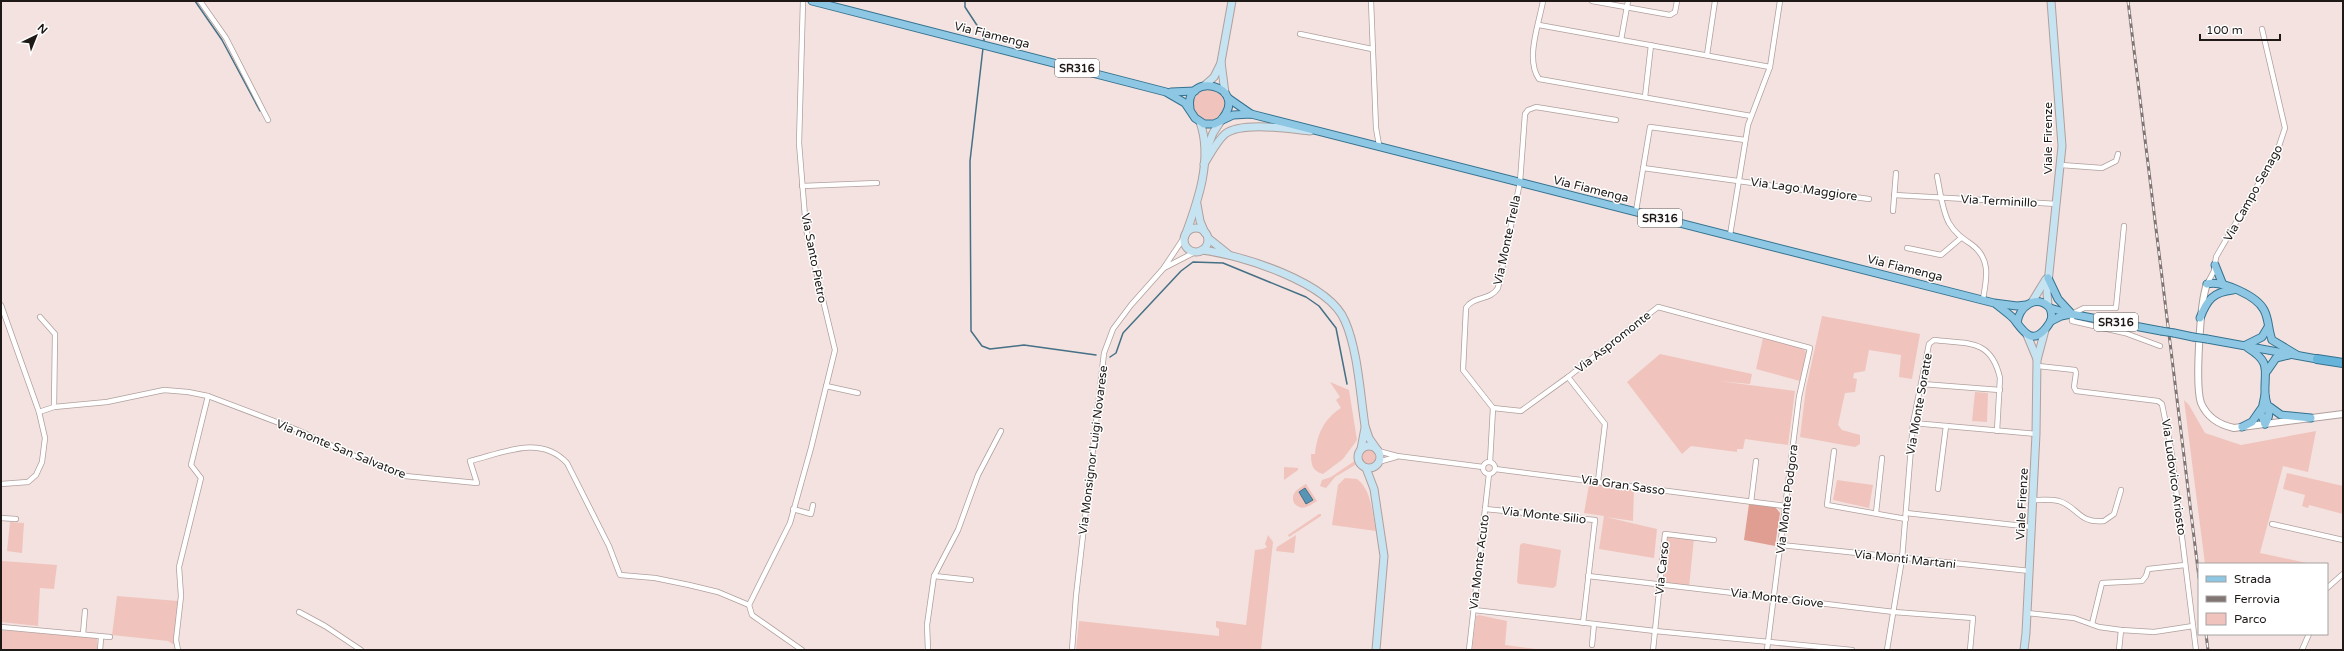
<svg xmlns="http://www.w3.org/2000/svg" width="2344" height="651" font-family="'Varela Round',sans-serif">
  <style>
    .green { fill: #f0c4bd }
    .forest { fill: #e09e92 }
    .water { fill: #5695b6; stroke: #457086 }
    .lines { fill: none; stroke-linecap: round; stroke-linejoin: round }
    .stream { stroke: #457086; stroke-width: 1.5 }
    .minor-casing { stroke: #b0a09d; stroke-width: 6 }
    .tertiary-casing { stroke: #b0a09d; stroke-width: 8 }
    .secondary-casing { stroke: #b0a09d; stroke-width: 9 }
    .primary-casing { stroke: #357290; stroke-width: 9 }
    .trunk-casing { stroke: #357290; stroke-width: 10 }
    .minor { stroke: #fff; stroke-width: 4.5 }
    .tertiary { stroke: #fff; stroke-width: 6 }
    .secondary { stroke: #c6e3f1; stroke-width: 7 }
    .primary { stroke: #8dc7e3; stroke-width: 7 }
    .trunk { stroke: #67b4da; stroke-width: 8 }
    .rail-casing { stroke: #807573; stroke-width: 3 }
    .rail { stroke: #fff; stroke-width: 1.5; stroke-dasharray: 4.5; stroke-linecap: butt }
    .primary-bridge-casing { stroke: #357290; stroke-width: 9; stroke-linecap: butt }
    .primary-bridge { stroke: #8dc7e3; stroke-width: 7 }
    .labels { text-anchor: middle; stroke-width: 3; stroke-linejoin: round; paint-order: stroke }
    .shield { fill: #fff; stroke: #625e5d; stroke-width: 1 }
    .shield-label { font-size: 11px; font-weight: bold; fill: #1e1917 }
    .street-label { font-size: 12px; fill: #1e1917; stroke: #fff }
  </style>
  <rect width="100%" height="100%" fill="#f3e2df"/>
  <g class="green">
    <circle cx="1209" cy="105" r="16"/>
    <path d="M1822 316 1920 334 1912 379 1899 377 1901 355 1869 350 1865 371 1854 373 1853 378 1857 379 1855 392 1845 393 1838 425 1842 430 1860 435V444L1855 447 1800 437 1806 388Z"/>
    <path d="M1763 338 1802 348 1806 352 1800 381 1756 369Z"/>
    <path d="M1660 354 1752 374 1750 384 1719 381 1795 391 1788 445 1745 439 1743 449H1737V452L1691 446 1682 454 1627 382Z"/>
    <path d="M1330 382 1349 390 1357 440 1343 459 1323 474C1312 471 1311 464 1311 454H1315C1317 434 1324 419 1341 408L1336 400 1340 397Z"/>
    <path d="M1975 392 1988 393 1987 422 1972 421Z"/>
    <path d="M2184 400 2189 405 2205 433 2241 445 2316 431 2308 472 2283 466 2260 553 2312 564H2205Z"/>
    <circle cx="1369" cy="457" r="7"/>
    <path d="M1356 460 1357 464 1335 477 1326 488 1320 486 1322 480 1331 477Z"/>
    <path d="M1284 467 1298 468V470L1284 480Z"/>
    <path d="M2287 473 2343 486V514L2309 505 2308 508 2302 506 2305 495 2283 489Z"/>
    <path d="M1345 478 1357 479C1372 490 1372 514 1376 531L1332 525 1338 485Z"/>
    <path d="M1837 480 1873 485 1869 508 1833 500Z"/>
    <path d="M1306 484 1317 501C1309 506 1302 512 1294 503 1290 493 1298 489 1306 484Z"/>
    <path d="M1589 485 1634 489 1633 521 1606 517 1657 529 1654 558 1599 549 1604 516 1584 513Z"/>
    <path d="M1319 514H1321V516L1289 537 1288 535Z"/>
    <path d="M10 522 24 523 22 553 7 551Z"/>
    <path d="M1665 534 1694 538 1689 587 1660 584Z"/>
    <path d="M1268 535 1273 542 1261 650H1076L1079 621 1219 636V629L1216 627V621L1246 625 1255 550 1263 549 1267 547 1265 544Z"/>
    <path d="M1296 535 1294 553 1276 551 1277 547Z"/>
    <path d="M1523 543 1561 550 1556 586 1553 588 1519 584 1517 582 1520 545Z"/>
    <path d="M2 561 57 565 54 589 40 588 38 626 1 622Z"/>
    <path d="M117 596 178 601 176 646 168 641 112 635Z"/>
    <path d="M1479 615 1507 621 1505 645 1544 650H1472L1476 616Z"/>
    <path d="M1 630 97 638V650H1Z"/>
  </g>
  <path class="forest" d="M1749 504 1775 507 1780 513 1775 546 1744 540Z"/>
  <path class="water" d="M1305 488 1313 500 1306 504 1299 492Z"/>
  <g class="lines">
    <g class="stream">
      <path d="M195 1 222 40 260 111"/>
      <path d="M965 1V7L984 36V42"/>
      <path d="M983 48 970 161 971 331 982 346 990 349 1024 345 1096 355"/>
      <path d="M1110 357 1116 353 1123 333 1181 271 1193 262 1223 263 1306 297 1319 306 1336 328 1347 384"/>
    </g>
    <defs>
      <g id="minor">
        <path d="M200 1 226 38 268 120"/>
        <path d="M1371 1 1376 128 1379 145"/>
        <path d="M1543 1C1539 24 1525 59 1539 79L1751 116"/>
        <path d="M1592 1 1670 15 1675 12 1677 1"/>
        <path d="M1539 25 1770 67"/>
        <path d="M1300 34 1372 49"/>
        <path d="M1621 40 1628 1"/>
        <path d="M1707 55 1715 1"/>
        <path d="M1645 97 1651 45"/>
        <path d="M2061 165 2102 168 2116 161 2118 154"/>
        <path d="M1643 168 1869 199"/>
        <path d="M1937 176C1940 190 1942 210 1949 223 1955 233 1962 238 1971 244 1991 258 1987 278 1983 299"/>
        <path d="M802 186 877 183"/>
        <path d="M1894 195 2057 204"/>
        <path d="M1636 211 1650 127 1745 140"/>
        <path d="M1893 211 1896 173"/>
        <path d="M2124 226 2116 308H2084L2072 314V321L2125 333 2160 346"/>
        <path d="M1730 235 1748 125 1770 67 1780 1"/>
        <path d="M1907 248 1941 255 1961 238"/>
        <path d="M1164 268 1195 252"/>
        <path d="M2207 284 2214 271 2216 257 2277 152 2285 128 2262 29"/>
        <path d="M1 305 39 412 45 438 42 462 36 475 28 482 1 484"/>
        <path d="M40 317 55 334 54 407"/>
        <path d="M2038 366 2075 370 2076 373 2074 387 2076 391 2158 401 2162 404 2171 449 2196 650"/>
        <path d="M1568 377 1605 424 1598 481"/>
        <path d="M1922 384 2000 390"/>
        <path d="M826 386 858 393"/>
        <path d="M1493 408 1521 411 1568 377 1658 307 1810 348 1799 397 1767 650"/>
        <path d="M39 412 54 407 107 402 164 390 188 392 208 396 295 429 361 459 405 476 477 483 470 461C503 453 540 434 567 463L609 546 620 575 655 578 689 585 718 592 749 605"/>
        <path d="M1913 423 2036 434"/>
        <path d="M1378 451 1397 456 1483 467"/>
        <path d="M1834 451 1827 505 1906 519"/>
        <circle cx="1489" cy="468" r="6"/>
        <path d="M1378 462 1396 457"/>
        <path d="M1490 462 1493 408 1463 370 1466 308C1473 296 1490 301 1498 288L1520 182 1525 114 1528 110 1536 107 1616 120"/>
        <path d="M1495 469 1785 506"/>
        <path d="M1938 489 1946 426"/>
        <path d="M2033 500C2041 500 2050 499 2059 501 2078 507 2079 524 2104 521L2114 514 2121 490"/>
        <path d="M1751 502 1756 461"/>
        <path d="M793 509 811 514 813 505"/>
        <path d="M1485 509 1595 520 1583 623"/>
        <path d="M1876 513 1882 458"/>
        <path d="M1906 513 2032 527"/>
        <path d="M1 518 16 519"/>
        <path d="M2272 524 2343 540"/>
        <path d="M1781 545 2030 571"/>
        <path d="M934 576 971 580"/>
        <path d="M1588 576 1894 612 1973 618 1970 650"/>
        <path d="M2327 588 2343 574"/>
        <path d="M1474 610 1655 631 1852 650"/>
        <path d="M299 612 325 626 361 650"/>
        <path d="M2027 613 2074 618 2099 627 2121 630 2154 632 2193 626"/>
        <path d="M2092 624 2102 583 2142 581 2146 576 2148 569 2185 565"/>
        <path d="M1 627 110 637"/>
        <path d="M83 634 85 611"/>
        <path d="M1592 645 1594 624"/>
        <path d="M100 650 101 638"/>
        <path d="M178 650 176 640 181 596 179 567 201 478 191 465 208 396"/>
        <path d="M802 650 752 615 749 605 790 523 811 448 835 350 806 229 799 143 803 1"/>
        <path d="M928 650 927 625 934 576 958 530 978 475 1001 431"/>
        <path d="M1072 650 1076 596 1104 353 1113 329 1131 305 1163 269 1185 236"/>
        <path d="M1469 650 1489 474"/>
        <path d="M1653 650 1665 534 1714 540"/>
        <path d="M1887 650 1902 559 1913 423 1929 344 1934 340C1967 344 1991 338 2000 378L1997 431"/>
        <path d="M2119 650 2121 630"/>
        <path d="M2302 650 2309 634"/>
      </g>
      <path id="tertiary" d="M2207 284C2200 302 2195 386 2201 403 2207 417 2220 425 2234 428L2343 414"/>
      <g id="secondary">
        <path d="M1205 85 1214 77 1221 63"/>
        <path d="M1225 93 1221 62 1232 1"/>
        <path d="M1206 151 1213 133 1222 119"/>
        <path d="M1204 164C1210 155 1216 142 1225 134 1242 121 1289 129 1310 131"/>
        <path d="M1197 204 1200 221 1205 233"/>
        <circle cx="1196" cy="240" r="12"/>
        <path d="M1185 236C1198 201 1213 159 1200 122"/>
        <path d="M1208 238 1228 254"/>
        <path d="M1202 250C1241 255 1329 282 1345 321 1358 351 1360 393 1365 426L1369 438 1378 451"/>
        <path d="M2032 302 2046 279"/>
        <path d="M2048 305 2047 293 2062 146 2051 1"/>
        <path d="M2027 335 2037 359"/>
        <circle cx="1369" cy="457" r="11"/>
        <path d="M1361 449 1365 428"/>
        <path d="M1366 468 1374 489 1384 556 1376 650"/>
        <path d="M2024 650 2026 633 2036 434 2037 360 2045 330"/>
      </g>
      <g id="primary">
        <path d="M812 1 1166 92 1185 103 1195 118 1204 124H1214L1233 115 1251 114 1994 303 2017 306 2026 305"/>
        <path d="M1171 92 1195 91"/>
        <path d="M1228 98 1251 114"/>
        <path d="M1190 109C1183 70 1250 85 1222 119"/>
        <path d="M2215 265 2223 285"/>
        <path d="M2048 278 2058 299 2070 312"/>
        <path d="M2207 284C2222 280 2257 296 2264 310 2269 319 2268 330 2272 340L2297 355"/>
        <path d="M1996 304C2002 309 2008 313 2013 318 2022 329 2031 347 2046 328 2052 321 2053 316 2050 308 2036 293 2019 307 2017 323"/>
        <path d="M2050 308 2071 314 2161 331"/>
        <path d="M2200 318C2207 300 2213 292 2233 290"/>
        <path d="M2051 321 2061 316 2071 314"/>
        <path d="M2174 333 2193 337"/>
        <path d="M2207 339 2317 359"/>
        <path d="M2246 345 2262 337 2268 327"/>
        <path d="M2248 348C2272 363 2264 370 2265 394 2266 407 2273 412 2265 424"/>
        <path d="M2267 371 2276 358 2289 355"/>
        <path d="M2270 407 2281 415 2311 418"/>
        <path d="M2265 424 2261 414 2265 395"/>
        <path d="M2242 427 2252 422 2261 409"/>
      </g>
      <path id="trunk" d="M2317 359 2343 363"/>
    </defs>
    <use href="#minor" class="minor-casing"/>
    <use href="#tertiary" class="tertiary-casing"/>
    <use href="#secondary" class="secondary-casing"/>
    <use href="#primary" class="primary-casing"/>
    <use href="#trunk" class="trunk-casing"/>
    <use href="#minor" class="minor"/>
    <use href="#tertiary" class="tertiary"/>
    <use href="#secondary" class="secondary"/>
    <use href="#primary" class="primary"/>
    <use href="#trunk" class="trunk"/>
    <defs>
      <g id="rail">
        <path d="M2128 1 2199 578"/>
        <path d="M2206 634 2208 650"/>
      </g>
    </defs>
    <use href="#rail" class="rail-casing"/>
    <use href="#rail" class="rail"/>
    <defs>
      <g id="primary-bridge">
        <path d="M2161 331 2174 333"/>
        <path d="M2193 337 2207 339"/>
      </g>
    </defs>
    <use href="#primary-bridge" class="primary-bridge-casing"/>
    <use href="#primary-bridge" class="primary-bridge"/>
  </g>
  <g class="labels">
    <g class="shield">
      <rect x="1055" y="59" width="44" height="18" rx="3"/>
      <rect x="1638" y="209" width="44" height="18" rx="3"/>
      <rect x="2094" y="313" width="44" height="18" rx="3"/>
    </g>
    <g class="shield-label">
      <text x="1077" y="72">SR316</text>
      <text x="1660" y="222">SR316</text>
      <text x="2116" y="326">SR316</text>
    </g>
    <g class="street-label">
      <text transform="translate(992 35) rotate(14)" y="4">Via Fiamenga</text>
      <text transform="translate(2048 138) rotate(-90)" y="4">Viale Firenze</text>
      <text transform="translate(1591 189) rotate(14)" y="4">Via Fiamenga</text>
      <text transform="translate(1804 189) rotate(8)" y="4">Via Lago Maggiore</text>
      <text transform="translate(2253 193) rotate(-61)" y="4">Via Campo Senago</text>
      <text transform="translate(1999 201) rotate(3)" y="4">Via Terminillo</text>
      <text transform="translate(1507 240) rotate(-78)" y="4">Via Monte Trella</text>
      <text transform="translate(814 258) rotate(79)" y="4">Via Santo Pietro</text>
      <text transform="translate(1905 268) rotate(14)" y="4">Via Fiamenga</text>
      <text transform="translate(1613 342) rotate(-38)" y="4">Via Aspromonte</text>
      <text transform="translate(1919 404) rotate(-80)" y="4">Via Monte Soratte</text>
      <text transform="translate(341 449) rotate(22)" y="4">Via monte San Salvatore</text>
      <text transform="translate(1093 450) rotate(-83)" y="4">Via Monsignor Luigi Novarese</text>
      <text transform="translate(2174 477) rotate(82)" y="4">Via Ludovico Ariosto</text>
      <text transform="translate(1623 485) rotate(8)" y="4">Via Gran Sasso</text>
      <text transform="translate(1787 499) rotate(-83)" y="4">Via Monte Podgora</text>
      <text transform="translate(2022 504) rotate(-87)" y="4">Viale Firenze</text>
      <text transform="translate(1544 515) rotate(6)" y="4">Via Monte Silio</text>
      <text transform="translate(1905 559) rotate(6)" y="4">Via Monti Martani</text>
      <text transform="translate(1479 562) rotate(-83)" y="4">Via Monte Acuto</text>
      <text transform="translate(1662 568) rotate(-84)" y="4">Via Carso</text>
      <text transform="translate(1777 598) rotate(7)" y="4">Via Monte Giove</text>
    </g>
  </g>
  <rect width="2344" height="651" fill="none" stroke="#1e1917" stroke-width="4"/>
  <rect x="2198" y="563" width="130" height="72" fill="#ffffff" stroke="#a5a3a2"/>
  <rect x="2206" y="576" width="20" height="6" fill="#8dc7e3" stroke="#a5a3a2"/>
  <text x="2234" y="583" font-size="12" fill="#1e1917">Strada</text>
  <rect x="2206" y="596" width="20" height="6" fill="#807573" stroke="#a5a3a2"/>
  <text x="2234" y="603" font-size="12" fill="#1e1917">Ferrovia</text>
  <rect x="2206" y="613" width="20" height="12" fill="#f0c4bd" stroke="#a5a3a2"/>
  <text x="2234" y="623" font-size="12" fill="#1e1917">Parco</text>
  <g transform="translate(36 36) rotate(43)" stroke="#ffffff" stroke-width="3" paint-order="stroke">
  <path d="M0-3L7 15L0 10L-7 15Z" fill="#1e1917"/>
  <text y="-6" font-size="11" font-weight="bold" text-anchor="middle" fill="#1e1917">N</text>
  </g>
  <path d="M2200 34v6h80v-6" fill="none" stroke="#1e1917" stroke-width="2"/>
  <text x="2206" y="34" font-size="12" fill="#1e1917" stroke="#ffffff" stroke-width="3" paint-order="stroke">100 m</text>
</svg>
